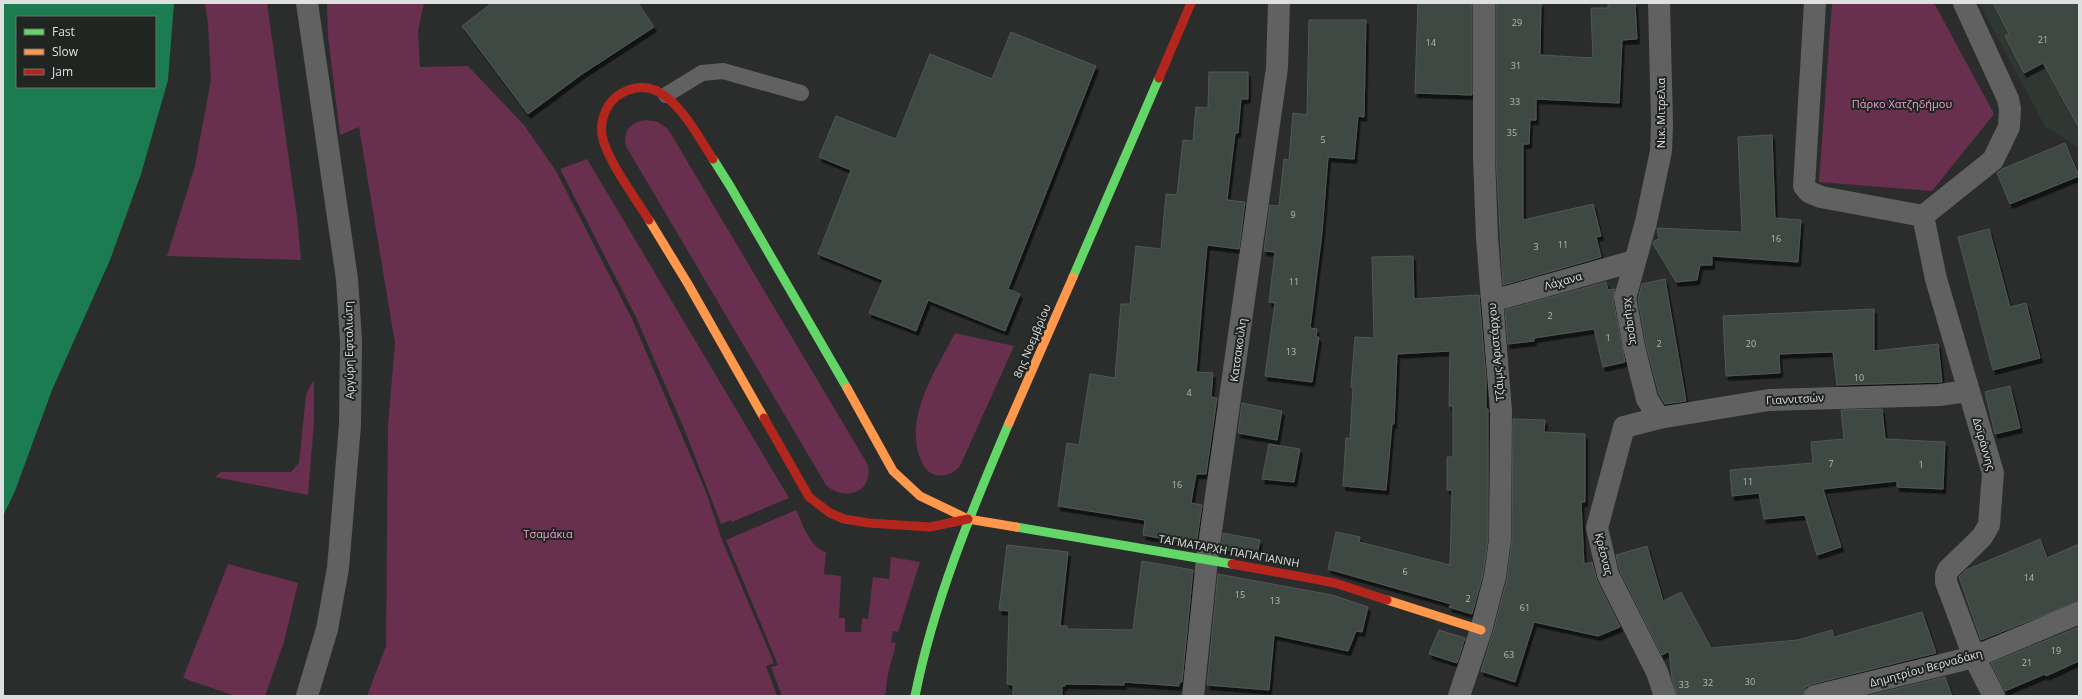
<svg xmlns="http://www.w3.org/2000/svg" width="2082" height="699" font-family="'Open Sans',sans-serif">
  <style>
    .built { fill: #2f3732 }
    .green { fill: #682f4f }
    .water { fill: #1c7c51; fill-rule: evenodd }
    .building { fill: #3e4843; stroke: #545655; filter: url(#shadow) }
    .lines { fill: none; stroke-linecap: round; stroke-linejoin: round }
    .lane { stroke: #616161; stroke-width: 16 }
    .street { stroke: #616161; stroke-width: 22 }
    .fast { stroke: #63d668; stroke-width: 9 }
    .slow { stroke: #ff974d; stroke-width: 9 }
    .jam { stroke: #b3261e; stroke-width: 9 }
    .labels { text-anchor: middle; stroke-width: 4; stroke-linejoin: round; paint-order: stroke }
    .number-label { font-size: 9px; fill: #b5bab7 }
    .park-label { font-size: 11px; fill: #f79fcd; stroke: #202522 }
    .street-label { font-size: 11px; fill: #dde0de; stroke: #202522 }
  </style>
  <defs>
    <filter id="shadow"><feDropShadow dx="2.5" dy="4.5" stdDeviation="0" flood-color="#0009"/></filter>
  </defs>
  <rect width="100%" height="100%" fill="#2b2d2c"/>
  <path class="built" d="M1979 3H2079V148L2045 126Z"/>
  <g class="green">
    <path d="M205 3H267L297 217 301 260 167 256 195 166 211 80 208 24Z"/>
    <path d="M327 3H424L418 30 420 67 468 66 524 125 556 171 632 319 706 492 722 540 774 663 766 666 777 696H367L386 646 388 425 395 343 359 127 340 135 328 36Z"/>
    <path d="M1832 3H1934L1994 114 1932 191 1819 182Z"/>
    <path d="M646 120 658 122 668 129 868 465C873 493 845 502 826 485L627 148C621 132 630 122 646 120Z"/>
    <path d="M587 159 789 498 732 522 731 520 721 524 685 431 636 317 560 169Z"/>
    <path d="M955 333 1014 346 960 466C953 474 944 478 933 474 925 471 922 463 919 455 906 413 936 370 955 333Z"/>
    <path d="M314 380V423L308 495 215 477 221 472H291L299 463 306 394Z"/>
    <path d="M796 510C803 524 810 548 826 552L824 574 841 576 839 618H845V632H861L862 618 868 619 873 577 889 579 891 557 920 562 898 632 893 631 891 642 896 643 888 674 885 696H782L771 667 778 665 726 540Z"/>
    <path d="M228 564 298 583 284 642 265 696H235L183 678Z"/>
  </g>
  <path class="water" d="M3 3H174L168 80 141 174 110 260 52 390 15 491 3 516ZM17 17H155V87H17Z"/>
  <g class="building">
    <path d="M492 3H638L654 27 582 74 528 114 462 26Z"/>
    <path d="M1418 3H1472V95L1415 93Z"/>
    <path d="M1496 3H1541L1540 55 1593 58 1591 8H1608V3H1635L1637 39 1622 40 1619 103 1536 99V120H1530L1529 144H1523V220L1593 204 1601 236 1596 237 1601 257 1503 285 1496 157Z"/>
    <path d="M1993 3H2079V128L2043 63 2024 73 2005 36 2009 34Z"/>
    <path d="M1309 20H1366L1364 117 1358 116 1354 159 1328 157 1322 233 1310 328 1317 329 1316 337H1319L1312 382 1265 376 1275 303 1269 302 1275 252 1264 251 1270 205 1279 206 1284 159 1289 160 1293 113 1307 115Z"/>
    <path d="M1011 32 1096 66 1008 289 1020 294 1005 331 928 300 916 331 869 313 883 280 818 254 851 170 819 157 836 116 896 139 930 54 992 79Z"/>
    <path d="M1209 72H1248V99H1241L1238 133H1235L1227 200 1245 202 1239 249 1207 245 1196 372 1213 373 1211 397 1217 398 1206 474H1196L1191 503 1202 505 1196 545 1143 535 1145 520 1058 506 1067 443 1079 445 1090 374 1115 378 1121 304H1130L1136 246 1161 249 1166 194 1177 195 1183 140 1193 141 1196 107 1208 108Z"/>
    <path d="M1772 135 1775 218 1801 220 1798 262 1712 256V265H1700L1697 280 1676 282 1653 244 1654 241 1659 239 1657 228 1742 232 1738 137Z"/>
    <path d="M2065 143 2079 176 2010 204 1997 173 2002 169Z"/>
    <path d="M1989 229 2010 307 2026 303 2040 358 1993 370 1958 237Z"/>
    <path d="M1413 256 1414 299 1479 295 1486 379V409H1488V538L1483 574 1472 614 1449 607 1451 604 1328 569 1336 532 1360 537 1359 542 1450 565 1452 490H1447V457H1453V406H1449L1450 351 1397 354 1394 424H1392L1386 490 1343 486 1346 438 1350 439 1353 387H1351L1355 337 1374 338 1372 257Z"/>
    <path d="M1665 279 1686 401 1665 404 1659 394 1646 344 1638 299 1642 284Z"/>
    <path d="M1606 282 1608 290 1615 289 1613 300 1625 362 1603 367 1594 329 1534 338V341L1508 344 1505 310Z"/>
    <path d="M1874 309V351L1938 344 1942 382 1837 385 1833 352 1779 354 1780 373 1726 376 1723 316Z"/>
    <path d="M2010 386 2020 428 1995 434 1985 392Z"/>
    <path d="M1242 403 1282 411 1277 440 1238 433Z"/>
    <path d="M1882 409 1885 439 1945 442 1943 489 1897 487V481L1823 489 1841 547 1817 555 1805 515 1764 519 1759 493 1732 496 1730 470 1813 463 1811 442 1844 439 1841 410Z"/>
    <path d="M1513 419 1545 420 1544 432 1585 434V502H1581L1584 564 1592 562 1597 581 1620 627 1598 636 1534 622 1515 682 1481 671 1493 633 1507 579 1512 541Z"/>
    <path d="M1269 444 1300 449 1294 482 1262 479Z"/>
    <path d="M1223 533 1260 540 1257 555 1221 549Z"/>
    <path d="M2040 539 2047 558 2079 544V601L1981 640 1959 577 1966 570Z"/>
    <path d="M1007 545 1068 552 1060 626H1067V629L1133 630 1142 561 1193 570 1182 682H1179V686L1124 682V685L1065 684V686H1062V696H1013V685L1007 684 1009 611 999 610Z"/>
    <path d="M1647 546 1663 601 1681 592 1711 648 1798 640 1832 630 1834 637 1922 612 1936 653 1812 684 1806 687 1803 696H1677L1672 678 1669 651 1662 655 1620 571 1616 555Z"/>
    <path d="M1218 574 1332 595 1368 607 1362 632 1356 631 1348 651 1274 635 1269 690 1207 685Z"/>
    <path d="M2079 627V661L2046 676 2045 674 2005 691 1991 663Z"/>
    <path d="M1439 630 1465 638 1457 663 1429 654Z"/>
    <path d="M1945 677 1952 696H1867Z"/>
  </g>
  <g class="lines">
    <path class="lane" d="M666 95 702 73 723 71 801 93"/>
    <g class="street">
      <path d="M307 3 347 279 351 341 350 425 338 568 327 629 307 696"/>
      <path d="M1659 3 1662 124 1661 151 1646 222 1625 298 1634 347 1647 399 1659 418"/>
      <path d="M1815 3 1804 186 1809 192 1821 197 1923 216 1993 160 2009 127 2010 109 2008 99 1964 3"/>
      <path d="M1923 216 1936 279 1993 473 1989 525 1982 537 1948 570 1946 575V582L1974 657 1994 696"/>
      <path d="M1492 301 1634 261"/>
      <path d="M1193 696 1207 559 1277 68 1279 3"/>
      <path d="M1459 696 1481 630 1495 576 1500 539 1501 411 1487 238 1484 157V3"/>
      <path d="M1665 696 1657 672 1608 575 1597 528 1624 427 1659 418 1769 400 1939 395 1968 391"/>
      <path d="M1815 696 1974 657 2079 613"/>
    </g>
    <g class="fast">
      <path d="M713 159 730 186 847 388"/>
      <path d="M1073 277 1159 78"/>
      <path d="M1016 527 1232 564"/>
      <path d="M915 696C934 601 971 512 1009 423"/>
    </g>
    <g class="slow">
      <path d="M649 220 688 284 764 418"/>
      <path d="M847 388 893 471 920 496 968 519 1016 527"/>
      <path d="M1009 423 1073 277"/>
      <path d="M1387 600 1481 630"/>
    </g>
    <g class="jam">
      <path d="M1159 78 1191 3"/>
      <path d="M649 220C636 199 606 159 602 135 600 122 605 106 616 97 662 63 692 128 713 159"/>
      <path d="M764 418 809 497 830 513 844 519 869 523 930 527 968 519"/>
      <path d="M1232 564 1335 583 1387 600"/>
    </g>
  </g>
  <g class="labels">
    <g class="number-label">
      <text x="1517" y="26">29</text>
      <text x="2043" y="43">21</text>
      <text x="1431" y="46">14</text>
      <text x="1516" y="69">31</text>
      <text x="1515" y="105">33</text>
      <text x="1512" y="136">35</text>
      <text x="1323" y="143">5</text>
      <text x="1293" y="218">9</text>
      <text x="1776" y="242">16</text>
      <text x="1563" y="248">11</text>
      <text x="1536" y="250">3</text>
      <text x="1294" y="285">11</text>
      <text x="1550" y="319">2</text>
      <text x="1608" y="341">1</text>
      <text x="1659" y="347">2</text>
      <text x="1751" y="347">20</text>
      <text x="1291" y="355">13</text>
      <text x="1859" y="381">10</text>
      <text x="1189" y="396">4</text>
      <text x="1831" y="467">7</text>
      <text x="1921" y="468">1</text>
      <text x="1748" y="485">11</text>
      <text x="1177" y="488">16</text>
      <text x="1405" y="575">6</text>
      <text x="2029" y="581">14</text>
      <text x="1240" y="598">15</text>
      <text x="1468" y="602">2</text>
      <text x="1275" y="604">13</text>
      <text x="1525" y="611">61</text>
      <text x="2056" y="654">19</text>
      <text x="1509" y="658">63</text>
      <text x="2027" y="666">21</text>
      <text x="1750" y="685">30</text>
      <text x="1708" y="686">32</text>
      <text x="1684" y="688">33</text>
    </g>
    <g class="park-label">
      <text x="1902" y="108">Πάρκο Χατζηδήμου</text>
      <text x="548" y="538">Τσαμάκια</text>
    </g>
    <g class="street-label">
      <text transform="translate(1661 113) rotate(-90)" y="4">Νικ. Μιτρελια</text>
      <text transform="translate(1563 281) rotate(-16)" y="4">Λάχανα</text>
      <text transform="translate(1631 321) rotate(82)" y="4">Χείμαρας</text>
      <text transform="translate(1032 341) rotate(-67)" y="4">8ης Νοεμβρίου</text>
      <text transform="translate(349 350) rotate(-91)" y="4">Αργύρη Εφταλιώτη</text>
      <text transform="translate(1238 350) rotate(-82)" y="4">Κατσακούλη</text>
      <text transform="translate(1496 352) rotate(-95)" y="4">Τζάιμς Αριστάρχου</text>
      <text transform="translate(1795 399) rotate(-3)" y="4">Γιαννιτσών</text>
      <text transform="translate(1984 444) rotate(74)" y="4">Δοϊράννης</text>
      <text transform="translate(1229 551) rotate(10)" y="4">ΤΑΓΜΑΤΑΡΧΗ ΠΑΠΑΓΙΑΝΝΗ</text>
      <text transform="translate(1604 554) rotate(76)" y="4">Κρέσνας</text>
      <text transform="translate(1926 668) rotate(-15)" y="4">Δημητρίου Βερναδάκη</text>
    </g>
  </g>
  <rect width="2082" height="699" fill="none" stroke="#dde0de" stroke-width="8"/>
  <rect x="16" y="16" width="140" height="72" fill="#202522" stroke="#6c706d"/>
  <rect x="24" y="29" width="20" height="6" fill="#63d668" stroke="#6c706d"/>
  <text x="52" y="36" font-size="12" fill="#dde0de">Fast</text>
  <rect x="24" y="49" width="20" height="6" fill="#ff974d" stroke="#6c706d"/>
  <text x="52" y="56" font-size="12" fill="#dde0de">Slow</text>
  <rect x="24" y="69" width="20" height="6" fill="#b3261e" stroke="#6c706d"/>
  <text x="52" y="76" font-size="12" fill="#dde0de">Jam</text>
</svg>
